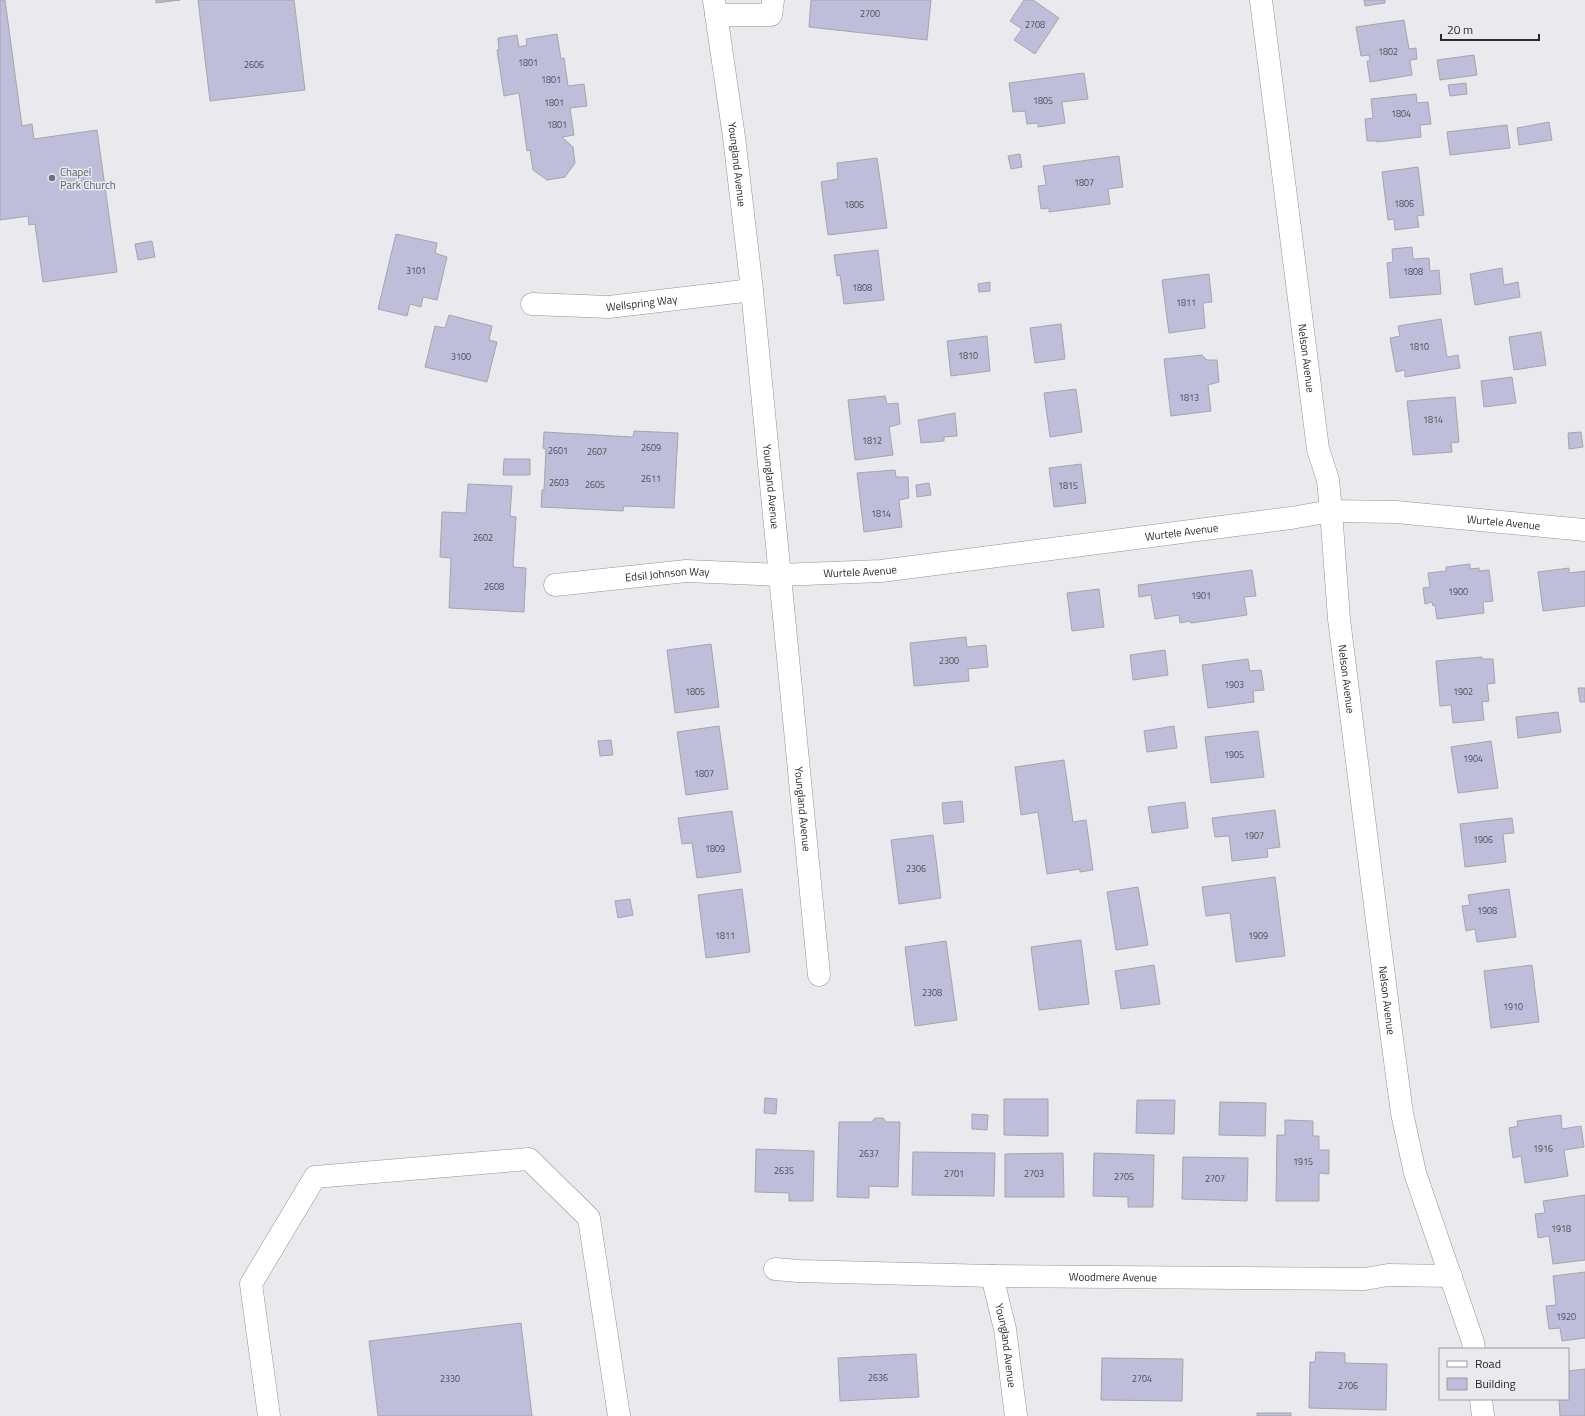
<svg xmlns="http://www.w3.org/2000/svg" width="1585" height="1416" font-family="'Titillium Web',sans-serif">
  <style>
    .building { fill: #bebdda; stroke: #a6a6aa }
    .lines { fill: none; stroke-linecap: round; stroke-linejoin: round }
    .minor-casing { stroke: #949498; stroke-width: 23 }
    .minor { stroke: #fff; stroke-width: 22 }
    .worship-dot { fill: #6b7280; stroke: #e9e9ee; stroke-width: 1.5 }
    .labels { text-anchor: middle; stroke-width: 3; stroke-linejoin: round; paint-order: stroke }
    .number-label { font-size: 9px; fill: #4e4e56 }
    .street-label { font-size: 11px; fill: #29292a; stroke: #e9e9ee }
    .worship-label { font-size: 11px; fill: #5b616d; stroke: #e9e9ee; text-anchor: start }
  </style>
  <rect width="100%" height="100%" fill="#e9e9ee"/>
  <g class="building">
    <path d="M0 0H5L22 126 32 124 34 139 97 130 117 272 43 282 35 224 29 225 28 216 0 220Z"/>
    <path d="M156 0H180L156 3Z"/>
    <path d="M198 0H294L305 90 210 101Z"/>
    <path d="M811 0H931L927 40 809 27Z"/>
    <path d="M1024 0H1033L1059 18 1035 54 1014 40 1022 29 1010 21Z"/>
    <path d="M1364 0H1385V3L1365 6Z"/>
    <path d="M1404 20 1409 49 1416 48 1417 59 1410 60 1412 75 1370 82 1367 61H1370L1369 55 1361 56 1356 27Z"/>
    <path d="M557 34 561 59 564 58 568 86 584 84 587 106 570 108 574 135 562 137 573 147 575 163 565 177 547 180 533 170 530 150 527 151 519 93 504 96 497 50H499L498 38 517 35 519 47 527 45 526 39Z"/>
    <path d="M1474 55 1477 75 1440 80 1437 60Z"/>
    <path d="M1084 73 1088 99 1062 102 1065 123 1038 127V123L1027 124 1025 111 1013 112 1009 83Z"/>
    <path d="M1466 83 1467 94 1450 96 1448 85Z"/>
    <path d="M1416 94 1417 103 1428 102 1429 110 1431 124 1420 125 1421 137 1377 142V141H1367L1365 119 1373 118 1371 99Z"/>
    <path d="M1549 122 1552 140 1519 145 1517 128Z"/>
    <path d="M1507 125 1510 148 1450 155 1447 132Z"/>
    <path d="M1020 154 1022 167 1011 169 1008 156Z"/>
    <path d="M1119 156 1123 187 1108 189 1110 204 1049 212V208L1041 209 1038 186 1046 185 1043 166Z"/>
    <path d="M877 158 887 228 828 235 821 182 838 179 837 163Z"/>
    <path d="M1418 167 1424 215 1417 216 1419 227 1395 230 1394 219 1388 220 1382 172Z"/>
    <path d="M396 234 437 243 435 253 447 257 437 300 423 297 421 307 410 304 407 316 378 309Z"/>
    <path d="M152 241 155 257 138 260 135 244Z"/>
    <path d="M1412 247 1413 259 1429 258 1430 271 1439 270 1441 294 1390 298 1387 263 1393 262 1392 249Z"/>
    <path d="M878 250 884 300 844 304 840 275 837 276 834 255Z"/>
    <path d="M1502 268 1504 285 1518 282 1520 297 1475 305 1470 274Z"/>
    <path d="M1209 274 1212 302 1203 303 1205 328 1169 333 1162 280Z"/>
    <path d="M990 282V291L979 292 978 284Z"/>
    <path d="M449 315 492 326 489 340 497 342 487 382 425 367 435 326 445 328Z"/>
    <path d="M1441 319 1447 357 1458 355 1460 368 1405 377V370L1396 372 1390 338 1400 336 1398 326Z"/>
    <path d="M1060 324H1061L1065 359 1035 363 1030 328Z"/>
    <path d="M1541 332 1546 365 1514 370 1509 337Z"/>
    <path d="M987 336 990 371 951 376 947 341Z"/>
    <path d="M1202 355 1207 360H1217L1219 382 1208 385 1211 411 1171 416 1164 359Z"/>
    <path d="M1512 377 1516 403 1484 407 1481 381Z"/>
    <path d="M1076 389 1082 432 1050 437 1044 393Z"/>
    <path d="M885 396 887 404 898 403 900 424 889 427 893 455 855 460 848 400Z"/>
    <path d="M1455 397 1459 442 1451 443 1452 452 1413 455 1407 401Z"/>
    <path d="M955 413 957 436 944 437V441L921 443 918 420Z"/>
    <path d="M634 431 678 433 674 508 624 506 623 511 541 507 542 490H544L546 449 543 448 544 432 633 437Z"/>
    <path d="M1581 432 1583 447 1569 449 1568 433Z"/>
    <path d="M504 459H530V475H503Z"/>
    <path d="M1081 464 1086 503 1054 507 1049 468Z"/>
    <path d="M895 470 896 477H908L909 498 899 500 902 527 864 532 857 473Z"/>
    <path d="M929 483 931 495 917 497 916 485Z"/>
    <path d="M468 484 512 486 510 516 516 517 513 567 526 568 524 612 449 608 451 558 440 557 442 512 466 513Z"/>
    <path d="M1470 564V569L1479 568V571L1489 570 1493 601 1483 602 1484 613 1437 619 1435 605 1433 606 1432 602 1425 604 1423 588 1430 587 1428 573 1446 571V567Z"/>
    <path d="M1569 568V573L1585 571V606L1543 611 1538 572Z"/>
    <path d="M1252 570 1256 596 1244 597 1247 615 1191 623 1190 621 1180 623 1179 615 1155 619 1151 595 1139 597 1138 585Z"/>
    <path d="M1099 589 1104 627 1072 631 1067 593Z"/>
    <path d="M966 637 967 647 986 645 988 667 968 669 969 681 914 686 910 643Z"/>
    <path d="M711 644 719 707 675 713 667 650Z"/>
    <path d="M1165 650 1168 675 1133 680 1130 655Z"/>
    <path d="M1482 657V659H1493L1495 683 1487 684 1489 701 1482 702 1484 720 1453 723 1451 705 1440 706 1436 661Z"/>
    <path d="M1248 659 1250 671 1261 670 1262 675 1264 690 1253 691 1254 702 1208 708 1202 665Z"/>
    <path d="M1578 688H1585V702H1580Z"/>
    <path d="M1558 712 1561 732 1518 738 1516 717Z"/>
    <path d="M719 726 728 789 686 795 677 732Z"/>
    <path d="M1174 726 1177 748 1147 752 1144 731Z"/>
    <path d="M1258 731 1264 777 1211 783 1205 737Z"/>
    <path d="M611 740 613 755 600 756 598 741Z"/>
    <path d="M1491 741 1498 788 1458 793 1451 747Z"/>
    <path d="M1064 760 1073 822 1086 820 1093 870 1080 872V869L1047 874 1038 812 1021 815 1015 767Z"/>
    <path d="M962 801 964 822 944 824 942 803Z"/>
    <path d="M1185 802 1188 828 1152 833 1148 807Z"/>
    <path d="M1275 810 1280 847 1267 849 1268 857 1232 861 1229 836 1215 837 1212 818Z"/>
    <path d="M732 811 741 872 697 878 692 843 682 844 678 818Z"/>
    <path d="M1512 818 1514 833 1503 834 1506 862 1465 867 1460 824Z"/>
    <path d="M933 835 941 898 899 904 891 840Z"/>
    <path d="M1275 877 1285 956 1236 962 1230 913 1206 916 1202 887Z"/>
    <path d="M1138 887 1148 945 1116 950 1107 892Z"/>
    <path d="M742 889 750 952 706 958 698 895Z"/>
    <path d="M1509 889 1516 937 1477 942 1475 929 1466 931 1462 906 1470 905 1468 895Z"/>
    <path d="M630 899 633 915 618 918 615 901Z"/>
    <path d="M1081 940 1089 1004 1039 1010 1031 947Z"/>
    <path d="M946 941 957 1020 915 1026 905 947Z"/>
    <path d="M1154 965 1160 1004 1121 1009 1115 971Z"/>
    <path d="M1532 965 1539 1022 1491 1028 1484 971Z"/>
    <path d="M765 1098 777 1099 776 1114 764 1113Z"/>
    <path d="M1004 1099H1048V1136L1004 1135Z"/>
    <path d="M1137 1100H1175L1174 1134 1136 1133Z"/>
    <path d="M1220 1102 1266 1103 1265 1136 1219 1135Z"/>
    <path d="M972 1114 988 1115 987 1130 972 1129Z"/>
    <path d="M1561 1115 1562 1129 1581 1126 1584 1147 1564 1150 1568 1176 1525 1183 1521 1156 1513 1158 1509 1128 1518 1126 1517 1121Z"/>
    <path d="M875 1118H883L886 1122H900L898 1187 869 1186V1198L837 1197 839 1122H871Z"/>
    <path d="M1285 1120 1313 1121V1136H1319V1150H1329V1174L1319 1173V1201H1276L1277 1135H1285Z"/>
    <path d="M756 1149 814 1151 813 1201H789V1193L755 1192Z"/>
    <path d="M913 1152 995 1153 994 1196 912 1195Z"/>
    <path d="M1063 1153 1064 1197H1005V1154Z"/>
    <path d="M1094 1153 1154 1155 1153 1207H1128V1197L1093 1196Z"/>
    <path d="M1183 1157 1248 1158 1247 1201 1182 1199Z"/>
    <path d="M1585 1195V1260L1553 1264 1549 1236 1538 1238 1535 1214 1545 1213 1543 1201Z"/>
    <path d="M1585 1272V1338L1562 1341 1560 1328 1549 1329 1546 1306 1556 1305 1553 1276Z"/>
    <path d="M521 1323 532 1416H378L369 1341Z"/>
    <path d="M1316 1352 1345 1353V1363L1387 1364 1386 1410 1309 1408 1310 1362H1315Z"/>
    <path d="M916 1354 919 1397 840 1401 838 1358Z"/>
    <path d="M1102 1358 1183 1359 1182 1401 1101 1400Z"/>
    <path d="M1585 1369V1416H1560L1559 1399H1568V1371Z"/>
    <rect x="1257" y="1413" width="34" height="3"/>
  </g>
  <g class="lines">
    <defs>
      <g id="minor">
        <path id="s1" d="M714 0 734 137 752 290 819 975"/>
        <path id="s2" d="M1261 0 1318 449 1328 480 1331 511 1339 619 1390 1024 1402 1113 1415 1173 1473 1342 1474 1349"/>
        <path d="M716 15H771L773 0"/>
        <path id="s3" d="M532 304 609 307 752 290"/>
        <path id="s4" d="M555 585 686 571 779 575 881 571 1291 518 1331 511 1396 512 1585 530"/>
        <path id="s5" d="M775 1269 798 1271 992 1276 1365 1279 1388 1275 1451 1276"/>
        <path id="s6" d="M992 1276 1005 1329 1016 1416"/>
        <path d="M1481 1399 1483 1416"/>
        <path d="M269 1416 251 1284 315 1177 529 1159 589 1218 619 1416"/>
      </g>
    </defs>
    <use href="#minor" class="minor-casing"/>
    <use href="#minor" class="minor"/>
  </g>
  <circle class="worship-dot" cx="52" cy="178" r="4"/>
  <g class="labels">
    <g class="number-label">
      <text x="870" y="17">2700</text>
      <text x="1035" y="28">2708</text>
      <text x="1388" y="55">1802</text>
      <text x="528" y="66">1801</text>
      <text x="254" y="68">2606</text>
      <text x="551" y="83">1801</text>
      <text x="1043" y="104">1805</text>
      <text x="554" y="106">1801</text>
      <text x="1401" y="117">1804</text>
      <text x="557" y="128">1801</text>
      <text x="1084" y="186">1807</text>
      <text x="1404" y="207">1806</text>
      <text x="854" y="208">1806</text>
      <text x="416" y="274">3101</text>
      <text x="1413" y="275">1808</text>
      <text x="862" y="291">1808</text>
      <text x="1186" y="306">1811</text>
      <text x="1419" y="350">1810</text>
      <text x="968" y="359">1810</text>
      <text x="461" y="360">3100</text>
      <text x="1189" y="401">1813</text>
      <text x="1433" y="423">1814</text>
      <text x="872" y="444">1812</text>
      <text x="651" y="451">2609</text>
      <text x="558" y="454">2601</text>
      <text x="597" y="455">2607</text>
      <text x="651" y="482">2611</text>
      <text x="559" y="486">2603</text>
      <text x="595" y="488">2605</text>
      <text x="1068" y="489">1815</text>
      <text x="881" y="517">1814</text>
      <text x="483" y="541">2602</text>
      <text x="494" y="590">2608</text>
      <text x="1458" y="595">1900</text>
      <text x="1201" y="599">1901</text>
      <text x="949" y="664">2300</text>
      <text x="1234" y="688">1903</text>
      <text x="695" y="695">1805</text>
      <text x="1463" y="695">1902</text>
      <text x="1234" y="758">1905</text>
      <text x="1473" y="762">1904</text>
      <text x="704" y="777">1807</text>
      <text x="1254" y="839">1907</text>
      <text x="1483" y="843">1906</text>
      <text x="715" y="852">1809</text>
      <text x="916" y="872">2306</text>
      <text x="1487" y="914">1908</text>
      <text x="725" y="939">1811</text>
      <text x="1258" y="939">1909</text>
      <text x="932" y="996">2308</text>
      <text x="1513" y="1010">1910</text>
      <text x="1543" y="1152">1916</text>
      <text x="869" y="1157">2637</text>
      <text x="1303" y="1165">1915</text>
      <text x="784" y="1174">2635</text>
      <text x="954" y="1177">2701</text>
      <text x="1034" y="1177">2703</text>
      <text x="1124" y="1180">2705</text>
      <text x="1215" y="1182">2707</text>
      <text x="1561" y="1232">1918</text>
      <text x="1566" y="1320">1920</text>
      <text x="878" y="1381">2636</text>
      <text x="450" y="1382">2330</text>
      <text x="1142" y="1382">2704</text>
      <text x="1348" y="1389">2706</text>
    </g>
    <g class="street-label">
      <text dy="4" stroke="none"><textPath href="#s1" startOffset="166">Youngland Avenue</textPath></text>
      <text dy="4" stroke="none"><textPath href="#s3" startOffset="110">Wellspring Way</textPath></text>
      <text dy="4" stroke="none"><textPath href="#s2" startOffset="361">Nelson Avenue</textPath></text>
      <text dy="4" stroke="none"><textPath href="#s1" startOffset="490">Youngland Avenue</textPath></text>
      <text dy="4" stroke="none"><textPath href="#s4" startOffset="954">Wurtele Avenue</textPath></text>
      <text dy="4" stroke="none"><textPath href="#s4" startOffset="630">Wurtele Avenue</textPath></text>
      <text dy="4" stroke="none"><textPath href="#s4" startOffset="306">Wurtele Avenue</textPath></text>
      <text dy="4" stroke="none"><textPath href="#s4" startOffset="113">Edsil Johnson Way</textPath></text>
      <text dy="4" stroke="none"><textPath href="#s2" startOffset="685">Nelson Avenue</textPath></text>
      <text dy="4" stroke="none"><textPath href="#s1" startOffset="814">Youngland Avenue</textPath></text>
      <text dy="4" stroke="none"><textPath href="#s2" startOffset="1009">Nelson Avenue</textPath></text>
      <text dy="4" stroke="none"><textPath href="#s5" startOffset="338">Woodmere Avenue</textPath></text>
      <text dy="4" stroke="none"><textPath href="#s6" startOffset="71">Youngland Avenue</textPath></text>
    </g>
    <g class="worship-label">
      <text x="60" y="176">Chapel<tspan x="60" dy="13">Park Church</tspan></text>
    </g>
  </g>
  <rect x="1439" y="1348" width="130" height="52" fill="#e9e9ee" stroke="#9c9ca0"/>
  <rect x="1447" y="1361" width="20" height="6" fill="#ffffff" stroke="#9c9ca0"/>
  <text x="1475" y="1368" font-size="12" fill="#29292a">Road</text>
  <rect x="1447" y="1378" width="20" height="12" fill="#bebdda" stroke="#9c9ca0"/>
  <text x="1475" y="1388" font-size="12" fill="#29292a">Building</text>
  <path d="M1441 34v6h98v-6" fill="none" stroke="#29292a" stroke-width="2"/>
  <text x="1447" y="34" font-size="12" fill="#29292a" stroke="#e9e9ee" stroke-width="3" paint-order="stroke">20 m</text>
</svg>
